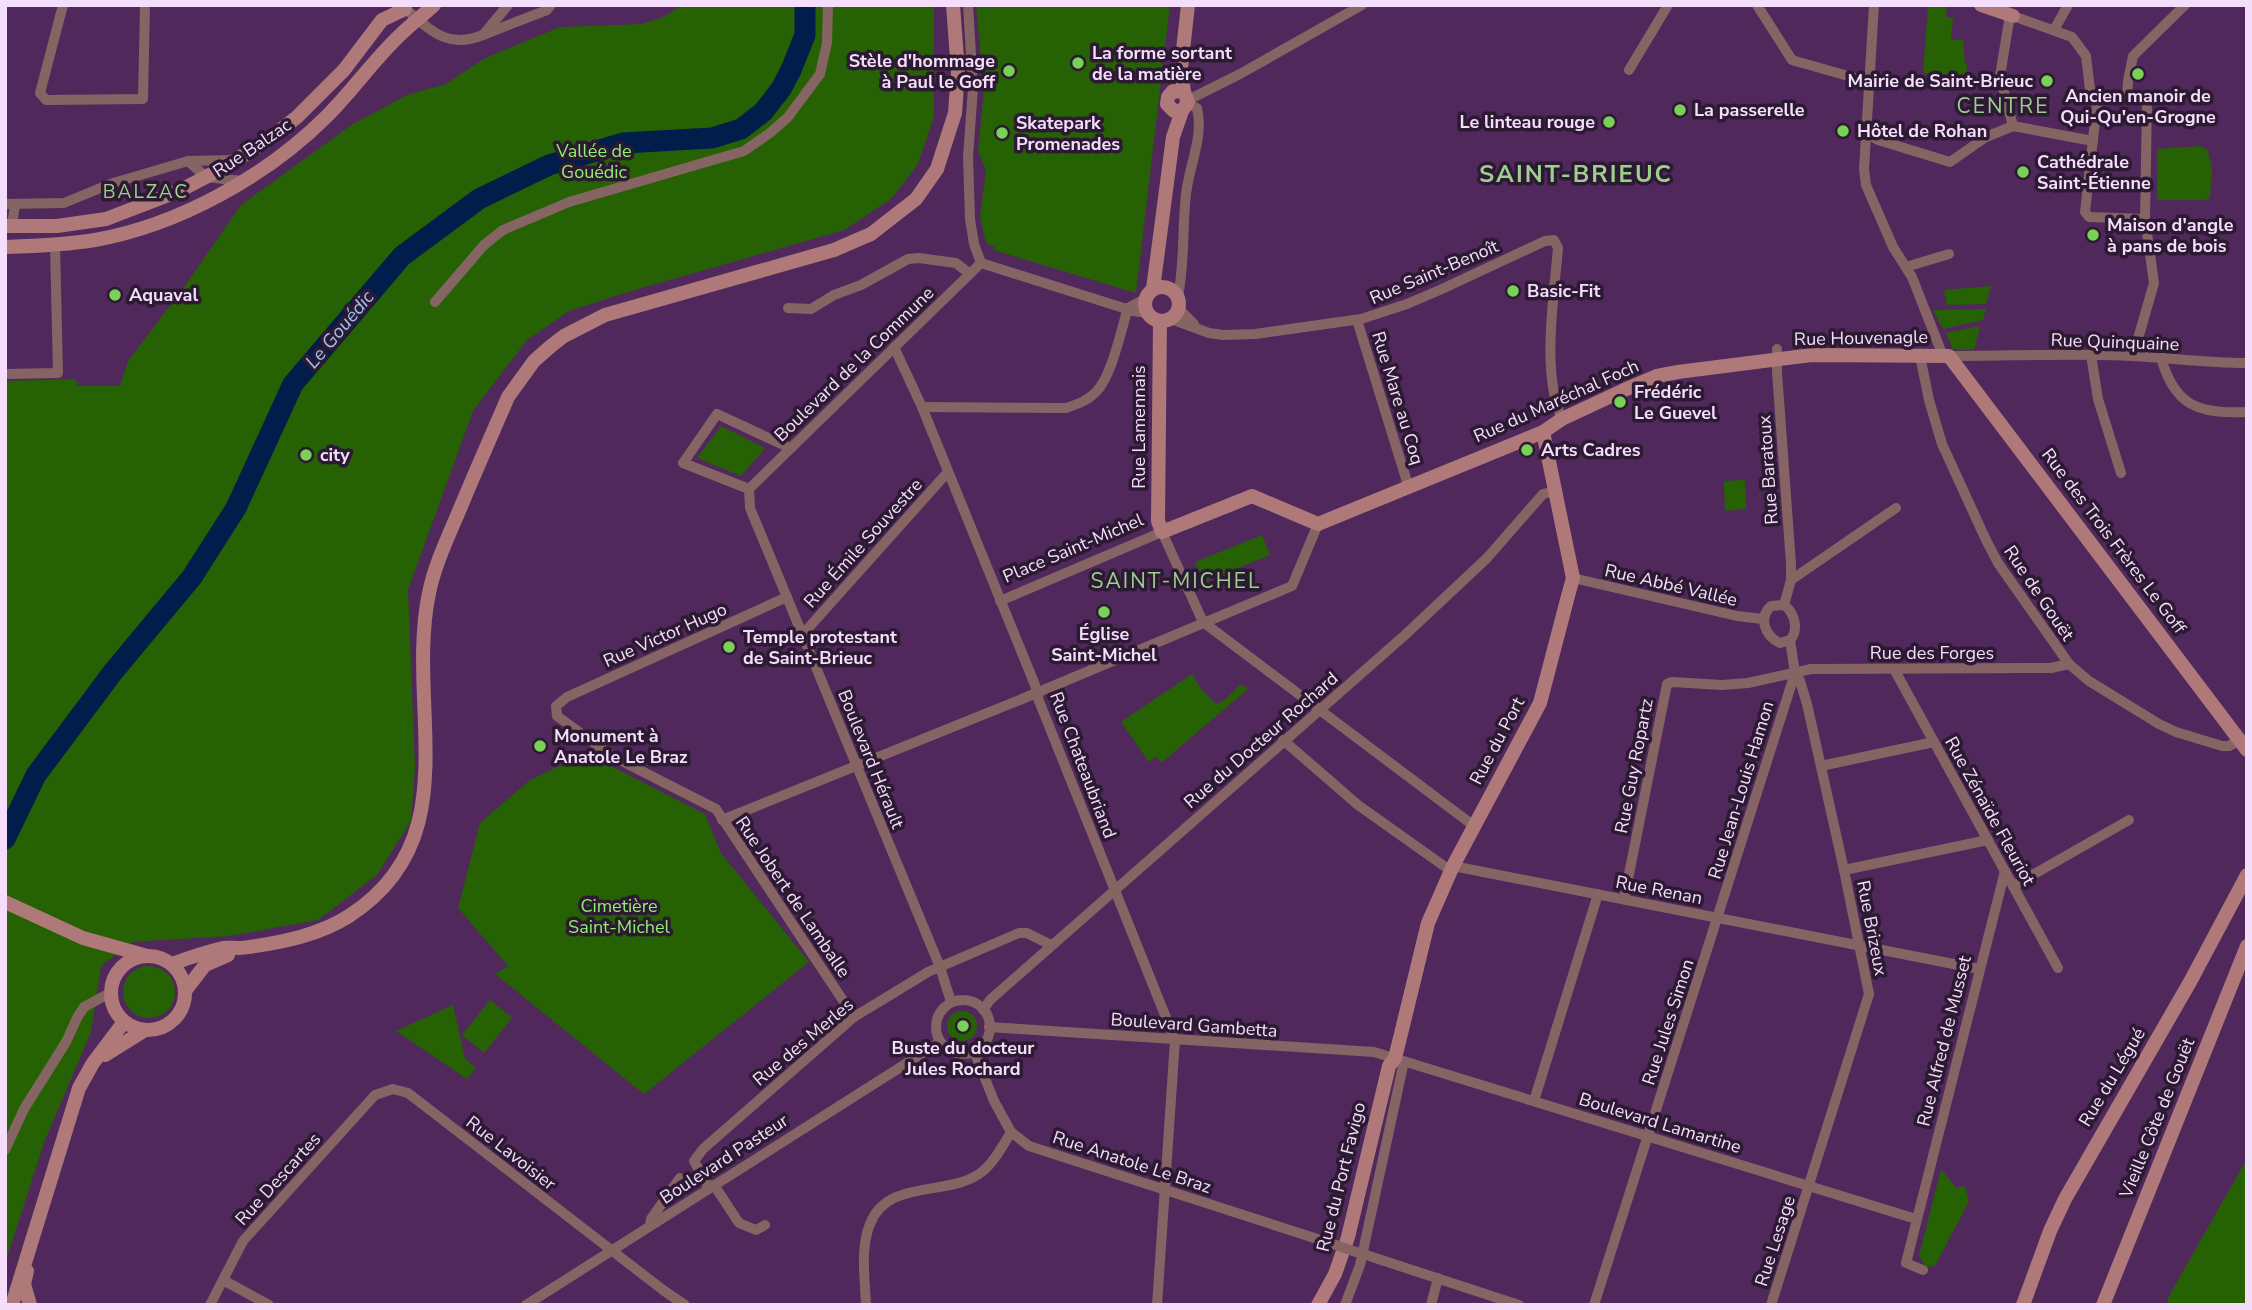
<svg xmlns="http://www.w3.org/2000/svg" width="2252" height="1310" font-family="'Nunito Sans',sans-serif">
  <style>
    .green { fill: #266204 }
    .lines { fill: none; stroke-linecap: round; stroke-linejoin: round }
    .river { stroke: #001d4b; stroke-width: 21 }
    .street { stroke: #866464; stroke-width: 10 }
    .secondary { stroke: #af797a; stroke-width: 14 }
    .street-bridge { stroke: #866464; stroke-width: 10 }
    .poi-dot { fill: #79d158; stroke: #2c1a32; stroke-width: 2.5 }
    .labels { text-anchor: middle; stroke-width: 7; stroke-linejoin: round; paint-order: stroke }
    .poi-label { font-size: 18px; font-weight: bold; fill: #f5ddfc; stroke: #2c1a32; text-anchor: start }
    .street-label { font-size: 18px; fill: #f5ddfc; stroke: #2c1a32 }
    .park-label { font-size: 18px; fill: #91ee6f; stroke: #2c1a32 }
    .neighbourhood-label { font-size: 19px; letter-spacing: 2px; fill: #9fce8f; stroke: #2c1a32 }
    .water-label { font-size: 19px; font-style: italic; fill: #a2c1ef; stroke: #2c1a32 }
    .quarter-label { font-size: 21px; letter-spacing: 2px; fill: #9fce8f; stroke: #2c1a32 }
    .district-label { font-size: 24px; font-weight: bold; letter-spacing: 2px; fill: #9fce8f; stroke: #2c1a32 }
  </style>
  <rect width="100%" height="100%" fill="#50285c"/>
  <g class="green">
    <path d="M682 5H934V117L918 164 891 199 844 230 631 291 569 311 527 340 473 411 408 590 415 767 411 821 377 875 318 920 229 936 132 942 101 966 91 1032 45 1140 5 1263V381L76 379 77 386H120L128 361 182 290 241 205 353 124 407 95 446 84 485 58 560 27 641 24 664 17Z"/>
    <path d="M976 5H1170L1136 293 993 250 995 247 986 243 980 217 986 171 978 150 984 91Z"/>
    <path d="M1928 5H1947L1946 17 1953 18 1951 40H1963L1965 64H1967L1966 76 1923 73Z"/>
    <path d="M2200 146 2208 151 2212 169 2210 197 2207 200H2157V149Z"/>
    <path d="M1991 286 1986 304 1947 305 1944 290Z"/>
    <path d="M1986 309 1983 320 1943 329 1933 310Z"/>
    <path d="M1980 326 1974 350 1953 349 1946 333Z"/>
    <path d="M721 426 765 448 741 476 697 458Z"/>
    <path d="M1745 480 1746 509 1725 511 1724 481Z"/>
    <path d="M1262 535 1270 555 1203 582 1195 562Z"/>
    <path d="M1192 674 1201 689 1216 704 1226 699 1241 684 1248 689 1161 763 1156 756 1149 762 1121 722Z"/>
    <path d="M605 763 705 814 721 853 809 962 644 1094 495 974 508 966 458 908 480 823 530 780 559 766Z"/>
    <circle cx="149" cy="992" r="26"/>
    <path d="M490 1000 512 1018 484 1053 462 1035Z"/>
    <path d="M453 1005 465 1059 476 1068 467 1079 396 1031Z"/>
    <circle cx="962" cy="1026" r="15"/>
    <path d="M2247 1159V1305H2166L2170 1294Z"/>
    <path d="M1941 1169 1956 1188 1965 1186 1969 1201 1935 1266 1926 1267 1919 1256Z"/>
  </g>
  <g class="lines">
    <path class="river" d="M5 839 36 775 113 672 192 577 236 508 293 384 402 256 479 199 549 165 623 143 712 138 741 129 763 112 781 89 791 70 805 35V5"/>
    <g class="street">
      <path d="M63 5 40 93 46 100 143 99 145 5"/>
      <path d="M508 5 483 35 547 10 551 5"/>
      <path d="M968 5 973 88 968 157 970 219 974 244 981 263"/>
      <path d="M1757 5 1792 60 1869 82"/>
      <path d="M1874 5 1864 169 1866 185 1893 247 1912 277 1943 356"/>
      <path d="M402 6C430 29 445 50 483 35"/>
      <path d="M2010 15 2000 76 2013 126"/>
      <path d="M2013 16 2072 37 2086 56 2090 90 2098 94 2147 101 2145 219 2154 283 2133 356"/>
      <path d="M2054 30 2068 5"/>
      <path d="M1629 70 1668 5"/>
      <path d="M2098 94 2085 212 2089 217 2145 219"/>
      <path d="M2127 98 2128 81 2133 56 2185 5"/>
      <path d="M1188 100 1240 74 1362 5"/>
      <path d="M1866 133 1878 140 1950 162 1986 137 2013 126 2093 141"/>
      <path d="M188 161 206 177 242 181"/>
      <path d="M5 204 64 203 110 184 188 161 233 160"/>
      <path d="M12 226 15 204"/>
      <path d="M981 263 1133 311 1147 313"/>
      <path d="M1906 267 1949 254"/>
      <path d="M1178 296C1185 262 1182 228 1186 194 1189 166 1204 137 1197 108L1188 104"/>
      <path d="M435 302 484 245 503 230 569 202 744 151 770 133 788 117 820 74 827 43 828 5"/>
      <path d="M788 308 811 309 834 295 861 285 908 259 919 258 956 263 970 274"/>
      <path d="M1128 308 1145 299"/>
      <path d="M1179 309 1194 324"/>
      <path d="M1171 319 1209 333 1223 335 1255 334 1361 319 1407 304 1442 289 1545 241 1554 240 1558 248C1554 298 1541 373 1562 419"/>
      <path d="M1357 320 1408 485"/>
      <path d="M894 347 922 407 1035 685 1039 701 1175 1040 1157 1305"/>
      <path d="M1777 349V372L1791 564V580L1784 605"/>
      <path d="M2091 355 2098 399 2121 473"/>
      <path d="M1920 356 1929 400 1942 444 1986 540 1998 563 2069 664 2089 681 2159 724 2176 732 2222 746H2229L2240 740"/>
      <path d="M1949 356C1999 356 2050 354 2101 355 2150 355 2198 363 2247 363"/>
      <path d="M2161 357C2174 407 2200 414 2247 412"/>
      <path d="M5 374 58 373 55 245"/>
      <path d="M922 407 1066 408C1078 404 1087 401 1096 392 1112 376 1121 330 1128 308"/>
      <path d="M749 489 750 508 940 967 951 1002"/>
      <path d="M749 489 981 263"/>
      <path d="M749 489 683 463 717 414 790 448"/>
      <path d="M1573 578 1737 616 1763 619"/>
      <path d="M1791 580 1896 508"/>
      <path d="M787 597 567 697 556 706 557 716 612 756 716 809 854 1017"/>
      <path d="M1000 601 1162 532 1203 622 1474 826"/>
      <path d="M803 634 947 473"/>
      <path d="M1894 669 2058 968"/>
      <path d="M1283 740 1358 805 1451 871"/>
      <path d="M1821 766 1934 742"/>
      <path d="M722 820 1022 699 1292 586 1318 524"/>
      <path d="M1453 866 1979 969"/>
      <path d="M1844 870 1988 840"/>
      <path d="M2013 886 2129 820"/>
      <path d="M1624 899 1667 684 1672 682 1722 685 1748 683 1811 669 2051 668 2069 664"/>
      <circle cx="963" cy="1027" r="27"/>
      <path d="M983 1010 990 1000 1405 635 1487 558 1543 494 1555 491"/>
      <path d="M989 1027 1374 1052 1916 1219"/>
      <path d="M974 1051 994 1101 1011 1132 1029 1146 1333 1244"/>
      <path d="M1534 1101 1598 894"/>
      <path d="M5 1150 24 1109 66 1042 77 1018 84 1007 110 993"/>
      <path d="M714 1185 739 1223 756 1230 765 1225"/>
      <path d="M709 1188 694 1161 703 1149 854 1017 928 972 1019 933H1027L1051 945"/>
      <path d="M650 1225 651 1219 680 1178"/>
      <path d="M1357 1252 1519 1305"/>
      <path d="M1923 1270 1906 1263 2005 871"/>
      <path d="M223 1280 269 1305"/>
      <path d="M210 1305 243 1241 375 1095 393 1089 408 1093 663 1290 685 1305"/>
      <path d="M526 1305 940 1042"/>
      <path d="M866 1305C865 1279 860 1248 870 1224 888 1177 951 1198 983 1171 995 1161 1003 1145 1011 1132"/>
      <path d="M1345 1305 1360 1265 1403 1066 1396 1058"/>
      <path d="M1431 1305 1438 1278"/>
      <path d="M1594 1305 1795 673 1790 640C1799 630 1795 613 1784 605L1771 606C1758 618 1765 636 1780 643L1790 640"/>
      <path d="M1771 1305 1869 994 1844 870 1807 704 1800 681 1795 673"/>
    </g>
    <g class="secondary">
      <path d="M1981 5 2013 16"/>
      <path d="M1184 92 1181 68 1188 5"/>
      <path d="M5 226H57L106 219 179 191 223 168 265 142 297 117 344 70 382 20 405 9"/>
      <path d="M5 247C35 246 65 245 95 240 179 225 267 176 327 116 352 91 373 61 398 37 409 26 422 16 434 5"/>
      <circle cx="1162" cy="304" r="17"/>
      <path d="M1153 289 1173 137 1182 111 1188 102 1184 92 1173 91 1168 97 1167 104 1174 111H1182"/>
      <path d="M1160 321 1158 521 1162 532 1252 496 1318 524 1543 432 1562 419 1624 390 1657 376 1678 372 1812 355 1949 356 2247 750"/>
      <path d="M5 902 83 938 144 955"/>
      <circle cx="148" cy="993" r="37"/>
      <path d="M172 964C188 958 206 952 223 948 231 947 240 949 249 947 284 942 319 935 349 916 470 838 405 708 429 593 435 563 450 533 462 504 477 468 493 432 508 397L534 361 551 346 564 336 605 315 834 250 871 234 916 199 937 169 955 113 958 72 953 5"/>
      <path d="M185 991 205 965 228 955"/>
      <path d="M105 1055 145 1030"/>
      <path d="M27 1271 24 1284 30 1305"/>
      <path d="M12 1305 79 1088 93 1063 124 1022"/>
      <path d="M1318 1305 1335 1274 1348 1237 1389 1066 1395 1058 1398 1046 1428 923 1453 866 1540 703 1568 596 1573 578 1543 432"/>
      <path d="M2023 1305 2050 1231 2065 1199 2190 982 2247 875"/>
      <path d="M2103 1305 2247 946"/>
    </g>
    <path class="street-bridge" d="M1333 1244 1356 1252"/>
  </g>
  <g class="poi-dot">
    <circle cx="1078" cy="63" r="7"/>
    <circle cx="1009" cy="71" r="7"/>
    <circle cx="2138" cy="74" r="7"/>
    <circle cx="2047" cy="81" r="7"/>
    <circle cx="1680" cy="110" r="7"/>
    <circle cx="1609" cy="122" r="7"/>
    <circle cx="1843" cy="131" r="7"/>
    <circle cx="1002" cy="133" r="7"/>
    <circle cx="2023" cy="172" r="7"/>
    <circle cx="2093" cy="235" r="7"/>
    <circle cx="1513" cy="291" r="7"/>
    <circle cx="115" cy="295" r="7"/>
    <circle cx="1620" cy="402" r="7"/>
    <circle cx="1527" cy="450" r="7"/>
    <circle cx="306" cy="455" r="7"/>
    <circle cx="1104" cy="612" r="7"/>
    <circle cx="729" cy="647" r="7"/>
    <circle cx="540" cy="746" r="7"/>
    <circle cx="963" cy="1026" r="7"/>
  </g>
  <g class="labels">
    <g class="poi-label">
      <text x="1092" y="59">La forme sortant<tspan x="1092" dy="21">de la matière</tspan></text>
      <text x="995" y="67" text-anchor="end">Stèle d'hommage<tspan x="995" dy="21">à Paul le Goff</tspan></text>
      <text x="2033" y="87" text-anchor="end">Mairie de Saint-Brieuc</text>
      <text x="2138" y="102" text-anchor="middle">Ancien manoir de<tspan x="2138" dy="21">Qui-Qu'en-Grogne</tspan></text>
      <text x="1694" y="116">La passerelle</text>
      <text x="1595" y="128" text-anchor="end">Le linteau rouge</text>
      <text x="1016" y="129">Skatepark<tspan x="1016" dy="21">Promenades</tspan></text>
      <text x="1857" y="137">Hôtel de Rohan</text>
      <text x="2037" y="168">Cathédrale<tspan x="2037" dy="21">Saint-Étienne</tspan></text>
      <text x="2107" y="231">Maison d'angle<tspan x="2107" dy="21">à pans de bois</tspan></text>
      <text x="1527" y="297">Basic-Fit</text>
      <text x="129" y="301">Aquaval</text>
      <text x="1634" y="398">Frédéric<tspan x="1634" dy="21">Le Guevel</tspan></text>
      <text x="1541" y="456">Arts Cadres</text>
      <text x="320" y="461">city</text>
      <text x="1104" y="640" text-anchor="middle">Église<tspan x="1104" dy="21">Saint-Michel</tspan></text>
      <text x="743" y="643">Temple protestant<tspan x="743" dy="21">de Saint-Brieuc</tspan></text>
      <text x="554" y="742">Monument à<tspan x="554" dy="21">Anatole Le Braz</tspan></text>
      <text x="963" y="1054" text-anchor="middle">Buste du docteur<tspan x="963" dy="21">Jules Rochard</tspan></text>
    </g>
    <g class="street-label">
      <text transform="translate(252 148) rotate(-34)" y="6">Rue Balzac</text>
      <text transform="translate(1434 272) rotate(-23)" y="6">Rue Saint-Benoît</text>
      <text transform="translate(1861 338) rotate(-1)" y="6">Rue Houvenagle</text>
      <text transform="translate(2115 342) rotate(2)" y="6">Rue Quinquaine</text>
      <text transform="translate(854 364) rotate(-44)" y="6">Boulevard de la Commune</text>
      <text transform="translate(1398 398) rotate(73)" y="6">Rue Mare au Coq</text>
      <text transform="translate(1556 401) rotate(-24)" y="6">Rue du Maréchal Foch</text>
      <text transform="translate(1139 427) rotate(-90)" y="6">Rue Lamennais</text>
      <text transform="translate(1768 470) rotate(-94)" y="6">Rue Baratoux</text>
      <text transform="translate(2114 541) rotate(53)" y="6">Rue des Trois Frères Le Goff</text>
      <text transform="translate(863 543) rotate(-48)" y="6">Rue Émile Souvestre</text>
      <text transform="translate(1073 548) rotate(-23)" y="6">Place Saint-Michel</text>
      <text transform="translate(1671 585) rotate(13)" y="6">Rue Abbé Vallée</text>
      <text transform="translate(2039 593) rotate(56)" y="6">Rue de Gouët</text>
      <text transform="translate(665 635) rotate(-24)" y="6">Rue Victor Hugo</text>
      <text x="1932" y="659">Rue des Forges</text>
      <text transform="translate(1261 740) rotate(-41)" y="6">Rue du Docteur Rochard</text>
      <text transform="translate(1497 741) rotate(-62)" y="6">Rue du Port</text>
      <text transform="translate(871 759) rotate(68)" y="6">Boulevard Hérault</text>
      <text transform="translate(1083 765) rotate(69)" y="6">Rue Chateaubriand</text>
      <text transform="translate(1634 766) rotate(-79)" y="6">Rue Guy Ropartz</text>
      <text transform="translate(1741 790) rotate(-73)" y="6">Rue Jean-Louis Hamon</text>
      <text transform="translate(1990 811) rotate(61)" y="6">Rue Zénaïde Fleuriot</text>
      <text transform="translate(1659 890) rotate(11)" y="6">Rue Renan</text>
      <text transform="translate(793 897) rotate(56)" y="6">Rue Jobert de Lamballe</text>
      <text transform="translate(1872 928) rotate(79)" y="6">Rue Brizeux</text>
      <text transform="translate(1668 1022) rotate(-72)" y="6">Rue Jules Simon</text>
      <text transform="translate(1194 1025) rotate(4)" y="6">Boulevard Gambetta</text>
      <text transform="translate(1944 1041) rotate(-76)" y="6">Rue Alfred de Musset</text>
      <text transform="translate(803 1042) rotate(-40)" y="6">Rue des Merles</text>
      <text transform="translate(2112 1077) rotate(-59)" y="6">Rue du Légué</text>
      <text transform="translate(2157 1118) rotate(-68)" y="6">Vieille Côte de Gouët</text>
      <text transform="translate(1660 1123) rotate(17)" y="6">Boulevard Lamartine</text>
      <text transform="translate(511 1153) rotate(38)" y="6">Rue Lavoisier</text>
      <text transform="translate(724 1159) rotate(-33)" y="6">Boulevard Pasteur</text>
      <text transform="translate(1132 1162) rotate(18)" y="6">Rue Anatole Le Braz</text>
      <text transform="translate(1341 1177) rotate(-76)" y="6">Rue du Port Favigo</text>
      <text transform="translate(278 1179) rotate(-48)" y="6">Rue Descartes</text>
      <text transform="translate(1775 1241) rotate(-72)" y="6">Rue Lesage</text>
    </g>
    <g class="park-label">
      <text x="594" y="157">Vallée de<tspan x="594" dy="21">Gouédic</tspan></text>
      <text x="619" y="912">Cimetière<tspan x="619" dy="21">Saint-Michel</tspan></text>
    </g>
    <g class="neighbourhood-label">
      <text x="146" y="198">BALZAC</text>
    </g>
    <g class="water-label">
      <text transform="translate(339 329) rotate(-50)" y="7">Le Gouédic</text>
    </g>
    <g class="quarter-label">
      <text x="2003" y="113">CENTRE</text>
      <text x="1176" y="588">SAINT-MICHEL</text>
    </g>
    <g class="district-label">
      <text x="1576" y="182">SAINT-BRIEUC</text>
    </g>
  </g>
  <rect width="2252" height="1310" fill="none" stroke="#f5ddfc" stroke-width="14"/>
</svg>
